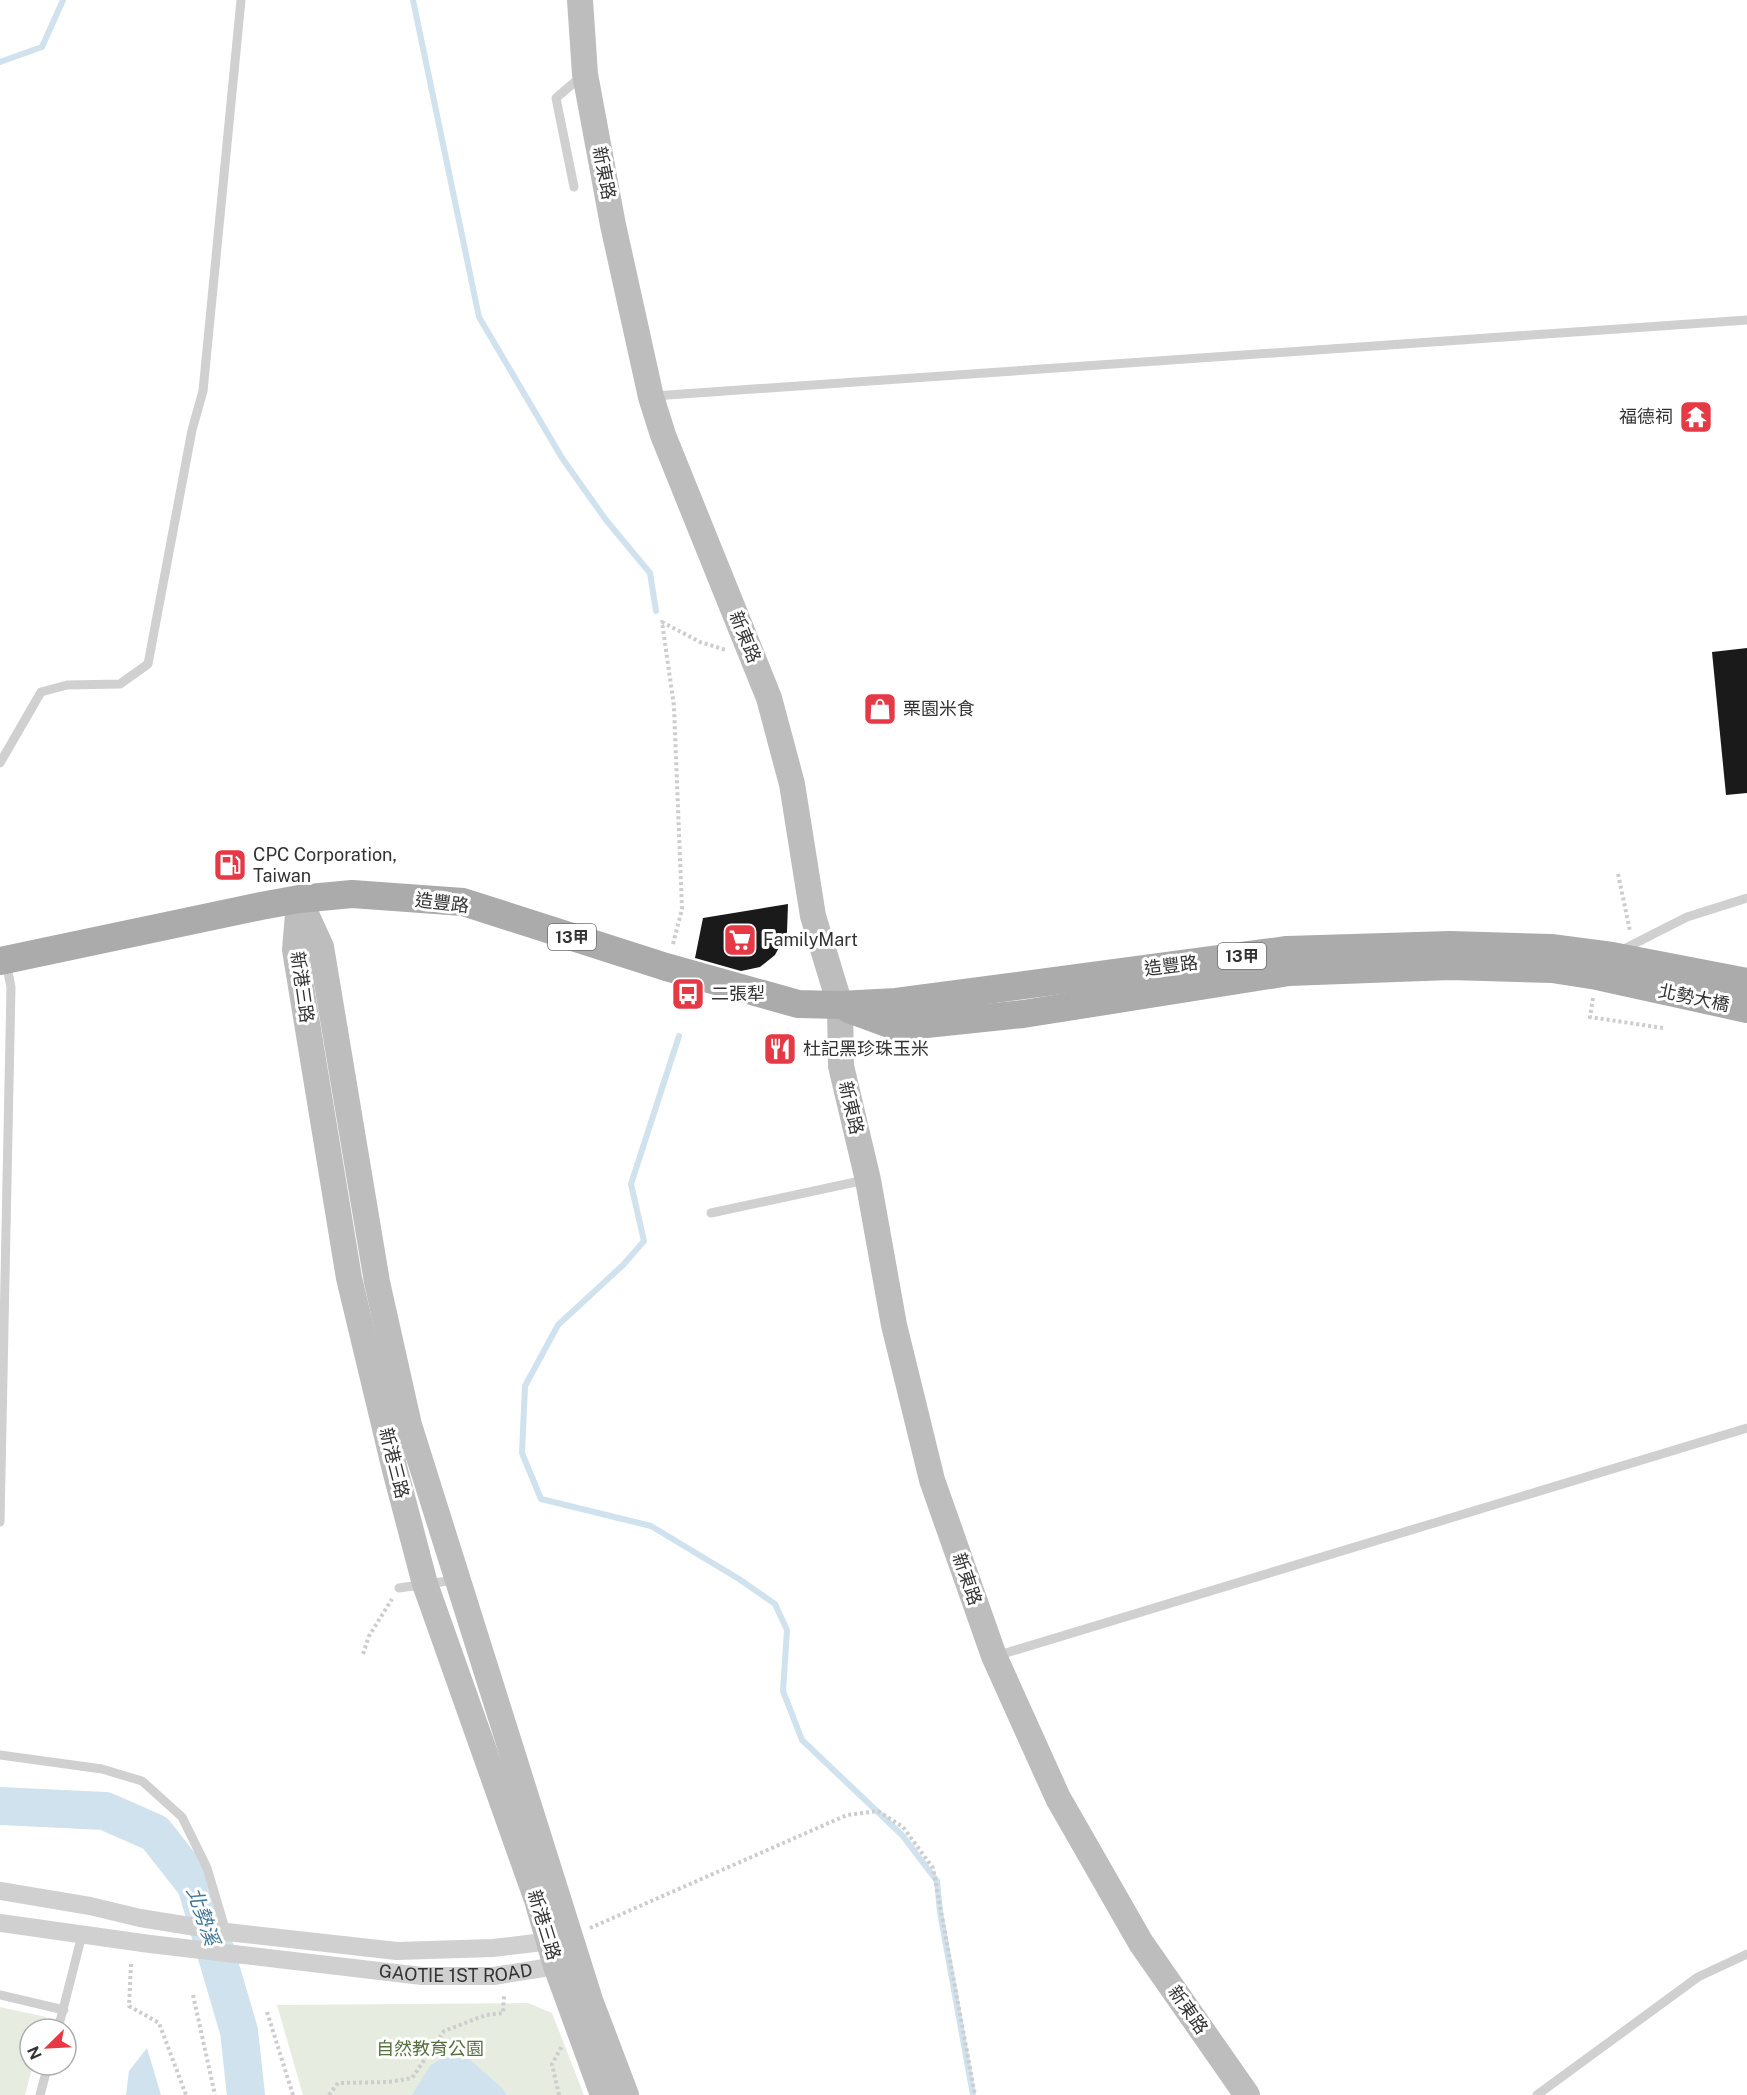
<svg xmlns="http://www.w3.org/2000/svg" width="1747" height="2095" font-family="'Public Sans','Noto Sans TC',sans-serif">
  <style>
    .green { fill: #e6ecdf }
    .water { fill: #cfe2ee }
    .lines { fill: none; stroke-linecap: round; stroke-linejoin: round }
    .stream { stroke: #cfe2ee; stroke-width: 6 }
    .river { stroke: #cfe2ee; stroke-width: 38 }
    .building { fill: #1a1a1a }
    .path { stroke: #cdcdcd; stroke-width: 4; stroke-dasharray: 3 3; stroke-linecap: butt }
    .lane { stroke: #d0d0d0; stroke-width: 9 }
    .street { stroke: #d0d0d0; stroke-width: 18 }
    .secondary { stroke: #bdbdbd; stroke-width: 26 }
    .primary { stroke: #ababab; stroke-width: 28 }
    .labels { text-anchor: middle; stroke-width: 6; stroke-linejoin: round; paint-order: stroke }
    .shield { fill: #fff; stroke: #707070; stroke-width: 1.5 }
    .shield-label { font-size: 16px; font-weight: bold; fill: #333 }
    .street-label { font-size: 18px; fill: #333; stroke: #fff }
    .poi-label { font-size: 18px; fill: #333; stroke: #fff; text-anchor: start }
    .park-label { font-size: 18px; fill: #56703f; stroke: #fff }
    .water-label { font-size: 20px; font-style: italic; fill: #3f7597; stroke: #fff }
  </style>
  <rect width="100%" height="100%" fill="#fff"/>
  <g class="green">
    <path d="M528 2003 552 2013 584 2095H303L277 2005Z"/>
    <path d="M0 2007 46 2017 42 2029H30V2065H33L25 2095H0Z"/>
  </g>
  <g class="water">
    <path d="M147 2048 161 2095H126L129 2071Z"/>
    <path d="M449 2053 467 2057 502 2088 507 2095H412L430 2066Z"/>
  </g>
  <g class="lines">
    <g class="stream">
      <path d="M413 0 479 317 562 458 606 520 650 573 656 611"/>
      <path d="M0 62 42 47 63 0"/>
      <path d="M679 1036 631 1184 644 1241 623 1265 558 1325 525 1386 522 1453 541 1499 651 1526 739 1579 775 1604 787 1630 783 1691 802 1740 902 1835 937 1881 940 1912 973 2095"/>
    </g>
    <path class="river" d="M0 1806 105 1811 155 1833 196 1885 239 2031 246 2095"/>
  </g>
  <g class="building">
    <path d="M1747 648V793L1726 795 1712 652Z"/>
    <path d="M788 904 787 932 775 955 760 967 741 971 695 958 703 918Z"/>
  </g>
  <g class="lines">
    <g class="path">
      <path d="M1618 874 1630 931"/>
      <path d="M673 944 682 909 674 706 662 622 700 642 726 650"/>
      <path d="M1593 998 1590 1017 1663 1028"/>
      <path d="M363 1654 369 1636 392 1599"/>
      <path d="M590 1928 847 1815 878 1811 903 1827 933 1868 975 2095"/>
      <path d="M131 1964 129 2006 159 2023 186 2095"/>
      <path d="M193 1995 215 2095"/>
      <path d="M267 2012 293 2095"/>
      <path d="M329 2095 338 2083 389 2082 412 2078 444 2031 486 2015 503 2013 504 1996"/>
      <path d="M559 2095 552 2064 562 2046"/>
    </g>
    <g class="lane">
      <path d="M574 187 556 98 583 75"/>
      <path d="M654 396 1747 320"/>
      <path d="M0 763 41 692 67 685 120 684 148 664 192 430 203 391 241 0"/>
      <path d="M1622 950 1687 917 1747 898"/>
      <path d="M711 1213 865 1180"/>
      <path d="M0 1522 11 987 6 962"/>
      <path d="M399 1588 455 1580"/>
      <path d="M996 1656 1747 1428"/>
      <path d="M0 1755 102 1769 142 1781 182 1817 207 1868 226 1932"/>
      <path d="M0 1995 64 2010"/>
      <path d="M58 2029 82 1935"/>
      <path d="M40 2095 48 2065"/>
      <path d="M1537 2095 1698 1977 1747 1954"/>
    </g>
    <g class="street">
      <path d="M0 1891 90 1906 140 1918 227 1932 397 1951 493 1948 560 1940"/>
      <path id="s1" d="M0 1923 150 1944 422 1976H494L556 1966 562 1956"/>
    </g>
    <g class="secondary">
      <path d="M580 0 585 74 613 225 651 397 663 435 769 698 792 784 813 916 840 1005 841 1066 868 1180 894 1325 932 1480 994 1656 1058 1798 1141 1943 1247 2095"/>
      <path d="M299 899 321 947 377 1282 409 1425 590 2000 626 2095"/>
      <path d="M299 902 295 950 349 1278 395 1470 425 1584 537 1900 556 1966 603 2095"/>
    </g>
    <g class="primary">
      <path d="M0 961 261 906 299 899 352 894 463 902 666 967 798 1004 840 1005 896 1002 1287 950 1450 945 1551 948 1612 956 1747 982"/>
      <path d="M849 1009 898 1027 1023 1014 1289 972 1450 966 1552 969 1597 976 1747 1009"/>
    </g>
  </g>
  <defs>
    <symbol id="temple-square" viewBox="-11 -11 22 22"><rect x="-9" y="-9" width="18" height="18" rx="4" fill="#e63946" stroke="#fff"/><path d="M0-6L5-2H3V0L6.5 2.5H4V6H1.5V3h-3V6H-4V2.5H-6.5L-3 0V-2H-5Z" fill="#fff"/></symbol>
    <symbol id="shop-square" viewBox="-11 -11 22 22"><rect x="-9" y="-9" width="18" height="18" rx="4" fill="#e63946" stroke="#fff"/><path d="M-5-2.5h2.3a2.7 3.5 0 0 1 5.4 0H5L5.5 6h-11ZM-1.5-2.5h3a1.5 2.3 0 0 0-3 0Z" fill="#fff"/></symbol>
    <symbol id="fuel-square" viewBox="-11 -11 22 22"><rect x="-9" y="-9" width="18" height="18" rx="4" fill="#e63946" stroke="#fff"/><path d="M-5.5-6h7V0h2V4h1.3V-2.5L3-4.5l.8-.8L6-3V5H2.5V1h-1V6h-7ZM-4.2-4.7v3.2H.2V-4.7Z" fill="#fff"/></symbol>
    <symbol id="supermarket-square" viewBox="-11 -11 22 22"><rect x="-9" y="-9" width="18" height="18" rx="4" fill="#e63946" stroke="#fff"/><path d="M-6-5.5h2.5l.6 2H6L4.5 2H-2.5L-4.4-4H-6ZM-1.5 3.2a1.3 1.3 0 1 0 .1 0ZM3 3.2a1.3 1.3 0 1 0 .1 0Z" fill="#fff"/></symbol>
    <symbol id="bus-square" viewBox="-11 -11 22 22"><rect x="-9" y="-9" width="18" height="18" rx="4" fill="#e63946" stroke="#fff"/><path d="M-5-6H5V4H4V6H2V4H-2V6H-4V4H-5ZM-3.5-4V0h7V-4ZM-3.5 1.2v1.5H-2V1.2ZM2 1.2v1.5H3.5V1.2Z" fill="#fff"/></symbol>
    <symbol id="restaurant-square" viewBox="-11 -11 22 22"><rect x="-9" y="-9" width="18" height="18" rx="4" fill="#e63946" stroke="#fff"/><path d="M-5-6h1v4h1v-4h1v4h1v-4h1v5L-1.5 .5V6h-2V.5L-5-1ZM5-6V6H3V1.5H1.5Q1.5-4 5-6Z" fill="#fff"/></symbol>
  </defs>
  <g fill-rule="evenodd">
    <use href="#temple-square" x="1677" y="398" width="38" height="38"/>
    <use href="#shop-square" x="861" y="690" width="38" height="38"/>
    <use href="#fuel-square" x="211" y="846" width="38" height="38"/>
    <use href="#supermarket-square" x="721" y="921" width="38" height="38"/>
    <use href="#bus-square" x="669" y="975" width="38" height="38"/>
    <use href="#restaurant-square" x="761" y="1030" width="38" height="38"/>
  </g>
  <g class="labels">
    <g class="shield">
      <rect x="548" y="924" width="48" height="26" rx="4.5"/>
      <rect x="1218" y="943" width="48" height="26" rx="4.5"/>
    </g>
    <g class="shield-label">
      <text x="572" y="943">13甲</text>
      <text x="1242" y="962">13甲</text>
    </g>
    <g class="street-label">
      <text transform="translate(604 173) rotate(79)" y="6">新東路</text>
      <text transform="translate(745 637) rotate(68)" y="6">新東路</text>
      <text transform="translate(442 903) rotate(7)" y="6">造豐路</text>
      <text transform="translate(1171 966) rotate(-7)" y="6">造豐路</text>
      <text transform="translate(302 987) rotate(82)" y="6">新港三路</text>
      <text transform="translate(1694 998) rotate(12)" y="6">北勢大橋</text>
      <text transform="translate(851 1108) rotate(77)" y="6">新東路</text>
      <text transform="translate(394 1463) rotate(76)" y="6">新港三路</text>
      <text transform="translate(967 1579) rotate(71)" y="6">新東路</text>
      <text transform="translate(544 1925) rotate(73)" y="6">新港三路</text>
      <text dy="6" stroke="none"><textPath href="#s1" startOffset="459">GAOTIE 1ST ROAD</textPath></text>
      <text transform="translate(1188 2010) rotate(55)" y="6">新東路</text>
    </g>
    <g class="poi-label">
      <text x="1673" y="423" text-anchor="end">福德祠</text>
      <text x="903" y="715">栗園米食</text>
      <text x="253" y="861">CPC Corporation,<tspan x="253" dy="21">Taiwan</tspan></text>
      <text x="763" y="946">FamilyMart</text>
      <text x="711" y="1000">二張犁</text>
      <text x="803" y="1055">杜記黑珍珠玉米</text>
    </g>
    <g class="park-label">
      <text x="430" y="2055">自然教育公園</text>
    </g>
    <g class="water-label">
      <text transform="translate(203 1916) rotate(71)" y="7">北勢溪</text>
    </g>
  </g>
  <g transform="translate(48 2047) rotate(246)"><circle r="28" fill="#ffffff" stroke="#adadad" stroke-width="1.5"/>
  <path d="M0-4.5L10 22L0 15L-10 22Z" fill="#e63946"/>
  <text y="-9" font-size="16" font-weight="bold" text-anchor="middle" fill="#333333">N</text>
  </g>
</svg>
